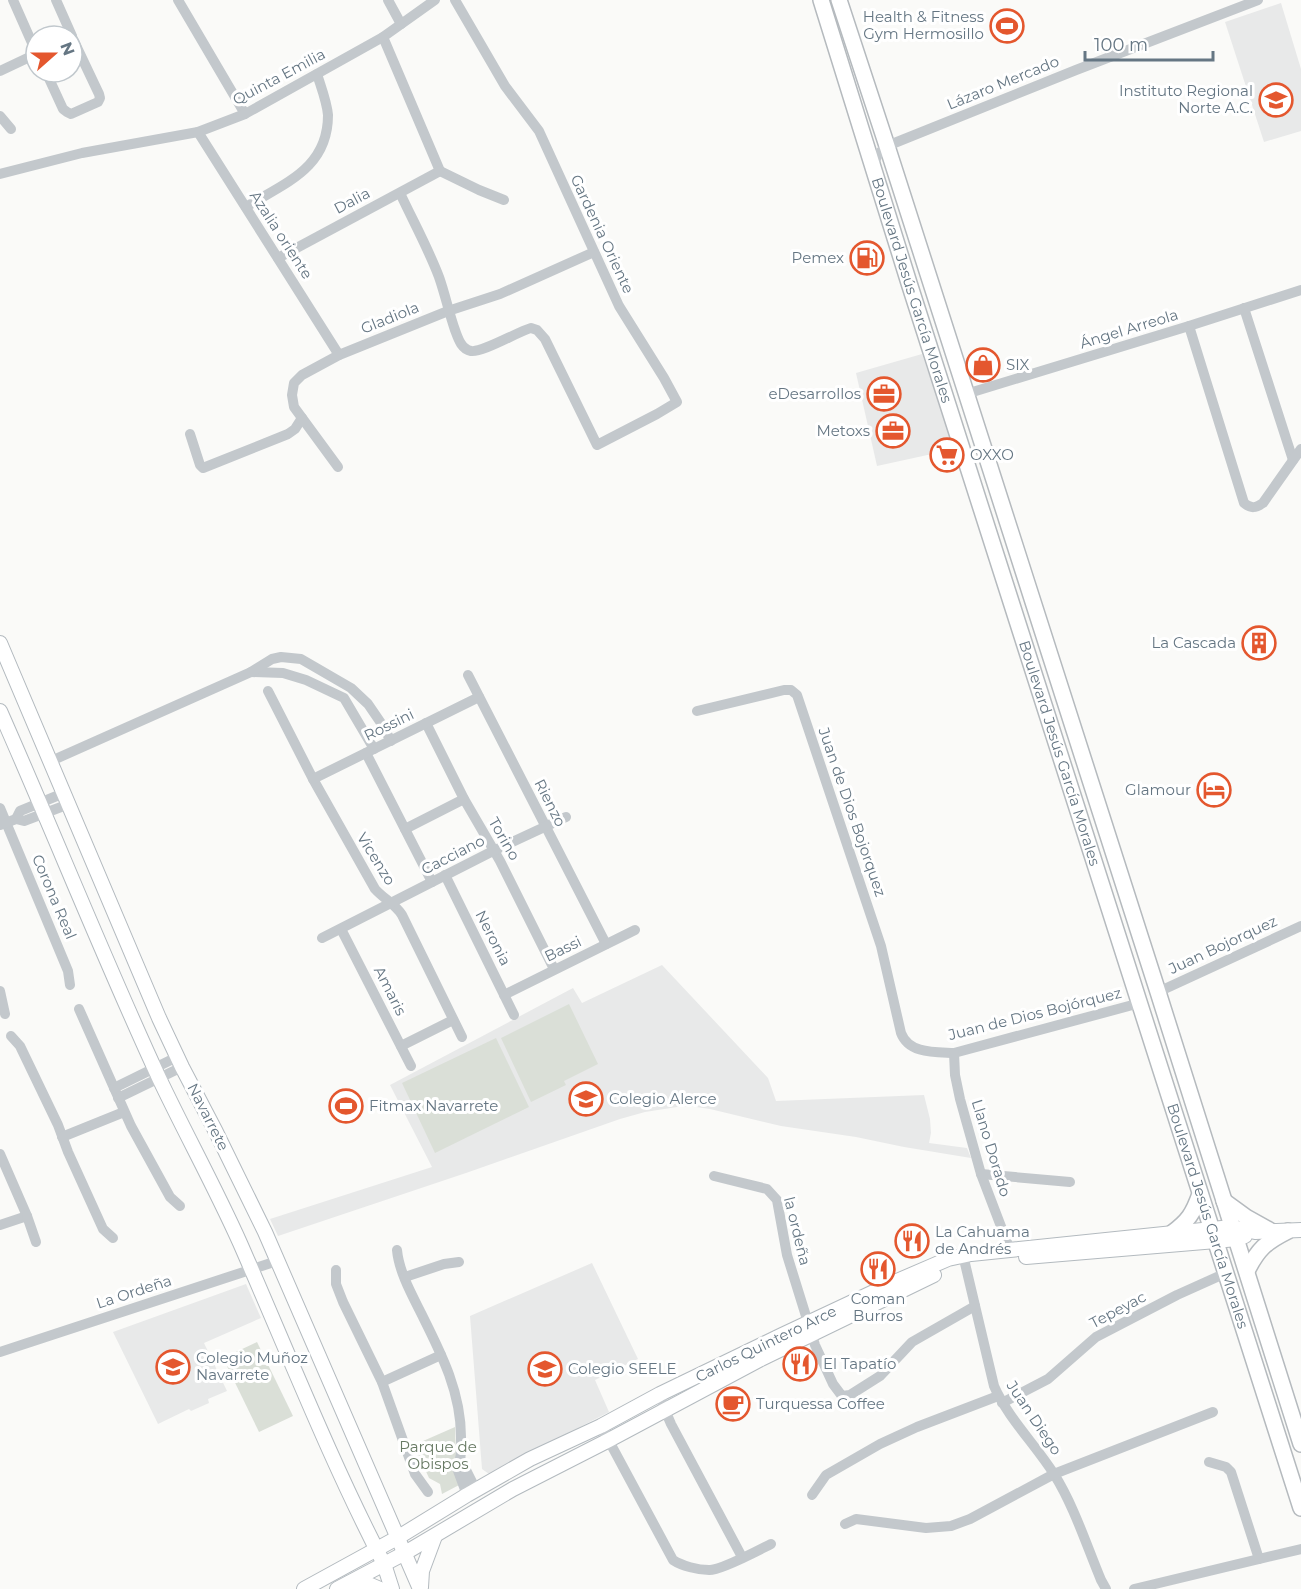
<svg xmlns="http://www.w3.org/2000/svg" width="1301" height="1589" font-family="Montserrat,sans-serif">
  <style>
    .built { fill: #e8e9e9 }
    .green { fill: #dadfd7 }
    .lines { fill: none; stroke-linecap: round; stroke-linejoin: round }
    .secondary-casing { stroke: #b3babf; stroke-width: 16 }
    .primary-casing { stroke: #b5babe; stroke-width: 18 }
    .street { stroke: #c3c8cc; stroke-width: 10 }
    .secondary { stroke: #fff; stroke-width: 14 }
    .primary { stroke: #fff; stroke-width: 15 }
    .labels { text-anchor: middle; stroke-width: 6; stroke-linejoin: round; paint-order: stroke }
    .poi-label { font-size: 15px; fill: #657683; stroke: #fff; text-anchor: start }
    .street-label { font-size: 15px; fill: #657683; stroke: #fff }
    .park-label { font-size: 15px; fill: #687a64; stroke: #fff }
  </style>
  <rect width="100%" height="100%" fill="#fafaf8"/>
  <g class="built">
    <path d="M1281 3 1301 69V131L1264 142 1225 22Z"/>
    <path d="M922 354 955 449 877 466 856 373Z"/>
    <path d="M662 965 768 1078 776 1101 924 1095 930 1119 931 1133 929 1143 967 1148 971 1158 904 1147 856 1137 781 1126 710 1109 689 1106 677 1107 645 1112 620 1119 466 1173 278 1236 270 1219 432 1167 390 1085 573 988 582 1003Z"/>
    <path d="M592 1263 638 1359 595 1380 609 1412 489 1474 482 1469 470 1316Z"/>
    <path d="M246 1284 261 1318 204 1343 227 1391 208 1399 209 1403 191 1411 189 1409 158 1424 113 1332Z"/>
  </g>
  <g class="green">
    <path d="M569 1004 598 1064 564 1081 566 1085 531 1102 501 1038Z"/>
    <path d="M496 1038 529 1107 435 1153 402 1083Z"/>
    <path d="M257 1342 293 1416 259 1432 223 1358Z"/>
    <path d="M455 1427 456 1457 461 1484 442 1494 440 1484 429 1478 414 1445Z"/>
  </g>
  <g class="lines">
    <defs>
      <g id="secondary">
        <path d="M0 643 159 1018 182 1067 216 1132 265 1232 420 1589"/>
        <path d="M0 711C54 833 103 957 159 1078 185 1133 215 1187 240 1243 287 1350 330 1460 384 1564L392 1589"/>
        <path d="M1026 1257 1216 1241 1236 1239 1245 1236"/>
        <path d="M349 1583H366L380 1589"/>
        <path d="M421 1587 422 1571 435 1536"/>
        <path d="M304 1589 397 1538 467 1495 530 1459 601 1426 660 1394 782 1335 897 1281 948 1259 971 1254 1212 1229 1232 1227 1255 1232 1301 1230"/>
        <path d="M337 1589 405 1553 513 1489 609 1440 761 1359 934 1275"/>
      </g>
      <g id="primary">
        <path id="s1" d="M821 0 909 283 1301 1508"/>
        <path d="M839 0 887 146 1158 992 1301 1444"/>
        <path d="M1224 1201 1246 1217 1271 1231"/>
        <path d="M1172 1233C1188 1221 1193 1214 1200 1194"/>
        <path d="M1247 1271C1258 1249 1266 1242 1288 1231"/>
      </g>
    </defs>
    <use href="#secondary" class="secondary-casing"/>
    <use href="#primary" class="primary-casing"/>
    <g class="street">
      <path d="M13 0 36 52"/>
      <path d="M56 0 72 36"/>
      <path d="M178 0 245 114"/>
      <path d="M388 0 401 24"/>
      <path d="M383 37 440 171"/>
      <path d="M0 71 36 54"/>
      <path d="M46 72 63 109 67 112 71 114 98 102 100 98 99 94 72 37"/>
      <path d="M0 116 11 129"/>
      <path d="M198 132 339 355"/>
      <path d="M874 168C874 158 879 152 887 146L1076 70 1258 0"/>
      <path d="M440 171 479 190 504 200"/>
      <path d="M0 174 82 153 198 132 245 114 383 37 435 0"/>
      <path d="M400 193C413 221 428 248 439 277 445 294 449 313 455 330 458 338 461 349 471 351 482 353 517 332 531 328L537 330 545 339 597 445 657 414 677 402 664 378 619 306 539 131 505 86 455 0"/>
      <path d="M246 207C284 183 328 169 328 115 327 102 321 87 317 74"/>
      <path d="M278 258 440 171"/>
      <path d="M1244 308 1293 460"/>
      <path d="M1189 326 1244 503C1251 509 1256 508 1263 503L1301 449"/>
      <path d="M966 394 1189 326 1301 290"/>
      <path d="M190 434 200 465 203 468 288 434 295 429 302 418"/>
      <path d="M338 467 294 407 292 395 294 383 302 375 339 355 448 311 500 294 594 252"/>
      <path d="M251 672 283 673 306 680 344 698 374 749"/>
      <path d="M468 675 606 944"/>
      <path d="M268 691 313 779 375 889C384 899 395 904 402 915L462 1037"/>
      <path d="M697 711 784 690H791L797 695 881 946 901 1033C909 1054 935 1052 954 1053L1140 1003"/>
      <path d="M426 723 464 799 500 861 554 969"/>
      <path d="M366 753 432 882"/>
      <path d="M51 761 251 672 272 659 281 657 301 659 351 688 368 704 381 723 391 741"/>
      <path d="M313 779 479 697"/>
      <path d="M0 808 68 971 70 985"/>
      <path d="M16 819 20 811 64 793"/>
      <path d="M0 825 16 819 24 821 69 804"/>
      <path d="M405 829 464 799"/>
      <path d="M445 875 514 1015"/>
      <path d="M341 929 411 1066"/>
      <path d="M322 938 493 851 566 817"/>
      <path d="M0 991 5 1014"/>
      <path d="M1158 992 1301 926"/>
      <path d="M504 995 635 930"/>
      <path d="M79 1009 131 1126 170 1197 180 1206"/>
      <path d="M11 1036 20 1046 58 1125 68 1152 103 1229 113 1238"/>
      <path d="M401 1046 453 1020"/>
      <path d="M954 1053 955 1075 960 1099 981 1174 1010 1250"/>
      <path d="M114 1088 177 1057"/>
      <path d="M118 1098 182 1067"/>
      <path d="M62 1137 124 1112"/>
      <path d="M0 1154 27 1216 0 1225"/>
      <path d="M981 1174 1070 1182"/>
      <path d="M714 1176 767 1189 777 1200 787 1255 815 1345 833 1384 842 1396 850 1395 880 1376 912 1342 975 1306"/>
      <path d="M27 1216 36 1242"/>
      <path d="M397 1250C399 1272 412 1295 422 1315 441 1353 461 1392 461 1437 461 1448 462 1458 457 1468L467 1495"/>
      <path d="M963 1255 994 1386C1008 1418 1035 1444 1054 1474 1074 1506 1086 1544 1101 1580L1106 1589"/>
      <path d="M336 1270V1284L343 1302 382 1382 415 1474 428 1492"/>
      <path d="M405 1277 444 1264 459 1262"/>
      <path d="M0 1352 277 1261"/>
      <path d="M382 1382 441 1355"/>
      <path d="M660 1394 665 1410 671 1424 742 1557"/>
      <path d="M1002 1403 1048 1379 1096 1337 1177 1295 1226 1273"/>
      <path d="M601 1426 673 1560C682 1566 698 1570 709 1570 720 1571 759 1550 771 1544"/>
      <path d="M461 1460 476 1490"/>
      <path d="M1209 1462 1226 1467 1231 1472 1259 1559"/>
      <path d="M812 1495 826 1475 880 1444 917 1427 998 1396"/>
      <path d="M845 1524 856 1519 926 1528 951 1526 970 1519 1054 1474 1213 1412"/>
      <path d="M1134 1589 1301 1549"/>
    </g>
    <use href="#secondary" class="secondary"/>
    <use href="#primary" class="primary"/>
  </g>
  <defs>
    <symbol id="stadium-ring" viewBox="-11 -11 22 22"><circle r="9.5" fill="#fff" stroke="#e4572e" stroke-width="1.5"/><path d="M0-5a6.5 5 0 1 0 0 10a6.5 5 0 1 0 0-10ZM-3.5-1.8h7v3.6h-7Z" fill="#e4572e"/></symbol>
    <symbol id="school-ring" viewBox="-11 -11 22 22"><circle r="9.5" fill="#fff" stroke="#e4572e" stroke-width="1.5"/><path d="M0-5L7-2L0 1L-7-2ZM-4 1L0 2.5L4 1V4Q0 6-4 4Z" fill="#e4572e"/></symbol>
    <symbol id="fuel-ring" viewBox="-11 -11 22 22"><circle r="9.5" fill="#fff" stroke="#e4572e" stroke-width="1.5"/><path d="M-5.5-6h7V0h2V4h1.3V-2.5L3-4.5l.8-.8L6-3V5H2.5V1h-1V6h-7ZM-4.2-4.7v3.2H.2V-4.7Z" fill="#e4572e"/></symbol>
    <symbol id="shop-ring" viewBox="-11 -11 22 22"><circle r="9.5" fill="#fff" stroke="#e4572e" stroke-width="1.5"/><path d="M-5-2.5h2.3a2.7 3.5 0 0 1 5.4 0H5L5.5 6h-11ZM-1.5-2.5h3a1.5 2.3 0 0 0-3 0Z" fill="#e4572e"/></symbol>
    <symbol id="office-ring" viewBox="-11 -11 22 22"><circle r="9.5" fill="#fff" stroke="#e4572e" stroke-width="1.5"/><path d="M-6-3h4V-5.5h4V-3h4V5H-6ZM-1-4.5V-3h2v-1.5ZM-6 0V1H6V0Z" fill="#e4572e"/></symbol>
    <symbol id="supermarket-ring" viewBox="-11 -11 22 22"><circle r="9.5" fill="#fff" stroke="#e4572e" stroke-width="1.5"/><path d="M-6-5.5h2.5l.6 2H6L4.5 2H-2.5L-4.4-4H-6ZM-1.5 3.2a1.3 1.3 0 1 0 .1 0ZM3 3.2a1.3 1.3 0 1 0 .1 0Z" fill="#e4572e"/></symbol>
    <symbol id="building-ring" viewBox="-11 -11 22 22"><circle r="9.5" fill="#fff" stroke="#e4572e" stroke-width="1.5"/><path d="M-4-6H4V6H1V3H-1V6H-4ZM-2.5-4.3h1.7v1.8h-1.7ZM.8-4.3h1.7v1.8H.8ZM-2.5-1h1.7V.8h-1.7ZM.8-1h1.7V.8H.8Z" fill="#e4572e"/></symbol>
    <symbol id="hotel-ring" viewBox="-11 -11 22 22"><circle r="9.5" fill="#fff" stroke="#e4572e" stroke-width="1.5"/><path d="M-6-4.5h1.5V1H6V5H4.5V3h-9V5H-6ZM-4 0a1.8 1.8 0 1 1 3.6 0ZM.5 0V-2.5h3Q6-2.5 6 0Z" fill="#e4572e"/></symbol>
    <symbol id="restaurant-ring" viewBox="-11 -11 22 22"><circle r="9.5" fill="#fff" stroke="#e4572e" stroke-width="1.5"/><path d="M-5-6h1v4h1v-4h1v4h1v-4h1v5L-1.5 .5V6h-2V.5L-5-1ZM5-6V6H3V1.5H1.5Q1.5-4 5-6Z" fill="#e4572e"/></symbol>
    <symbol id="cafe-ring" viewBox="-11 -11 22 22"><circle r="9.5" fill="#fff" stroke="#e4572e" stroke-width="1.5"/><path d="M-5.5-4.5H6V0H3Q3 3.5 0 3.5H-2.5Q-5.5 3.5-5.5 0ZM3-3.2v2h1.7v-2ZM-6 4.5H4V6H-6Z" fill="#e4572e"/></symbol>
  </defs>
  <g fill-rule="evenodd">
    <use href="#stadium-ring" x="988" y="7" width="38" height="38"/>
    <use href="#school-ring" x="1257" y="81" width="38" height="38"/>
    <use href="#fuel-ring" x="848" y="239" width="38" height="38"/>
    <use href="#shop-ring" x="964" y="346" width="38" height="38"/>
    <use href="#office-ring" x="865" y="375" width="38" height="38"/>
    <use href="#office-ring" x="874" y="412" width="38" height="38"/>
    <use href="#supermarket-ring" x="928" y="436" width="38" height="38"/>
    <use href="#building-ring" x="1240" y="624" width="38" height="38"/>
    <use href="#hotel-ring" x="1195" y="771" width="38" height="38"/>
    <use href="#school-ring" x="567" y="1080" width="38" height="38"/>
    <use href="#stadium-ring" x="327" y="1087" width="38" height="38"/>
    <use href="#restaurant-ring" x="893" y="1222" width="38" height="38"/>
    <use href="#restaurant-ring" x="859" y="1250" width="38" height="38"/>
    <use href="#restaurant-ring" x="781" y="1345" width="38" height="38"/>
    <use href="#school-ring" x="154" y="1348" width="38" height="38"/>
    <use href="#school-ring" x="526" y="1350" width="38" height="38"/>
    <use href="#cafe-ring" x="714" y="1385" width="38" height="38"/>
  </g>
  <g class="labels">
    <g class="poi-label">
      <text x="984" y="22" text-anchor="end">Health &amp; Fitness<tspan x="984" dy="17">Gym Hermosillo</tspan></text>
      <text x="1253" y="96" text-anchor="end">Instituto Regional<tspan x="1253" dy="17">Norte A.C.</tspan></text>
      <text x="844" y="263" text-anchor="end">Pemex</text>
      <text x="1006" y="370">SIX</text>
      <text x="861" y="399" text-anchor="end">eDesarrollos</text>
      <text x="870" y="436" text-anchor="end">Metoxs</text>
      <text x="970" y="460">OXXO</text>
      <text x="1236" y="648" text-anchor="end">La Cascada</text>
      <text x="1191" y="795" text-anchor="end">Glamour</text>
      <text x="609" y="1104">Colegio Alerce</text>
      <text x="369" y="1111">Fitmax Navarrete</text>
      <text x="935" y="1237">La Cahuama<tspan x="935" dy="17">de Andrés</tspan></text>
      <text x="878" y="1304" text-anchor="middle">Coman<tspan x="878" dy="17">Burros</tspan></text>
      <text x="196" y="1363">Colegio Muñoz<tspan x="196" dy="17">Navarrete</tspan></text>
      <text x="823" y="1369">El Tapatío</text>
      <text x="568" y="1374">Colegio SEELE</text>
      <text x="756" y="1409">Turquessa Coffee</text>
    </g>
    <g class="street-label">
      <text transform="translate(279 77) rotate(-28)" y="5">Quinta Emilia</text>
      <text transform="translate(1003 83) rotate(-22)" y="5">Lázaro Mercado</text>
      <text transform="translate(352 201) rotate(-28)" y="5">Dalia</text>
      <text transform="translate(602 234) rotate(65)" y="5">Gardenia Oriente</text>
      <text transform="translate(281 235) rotate(57)" y="5">Azalia oriente</text>
      <text dy="5" stroke="none"><textPath href="#s1" startOffset="304">Boulevard Jesús García Morales</textPath></text>
      <text transform="translate(390 318) rotate(-22)" y="5">Gladiola</text>
      <text transform="translate(1129 329) rotate(-17)" y="5">Ángel Arreola</text>
      <text transform="translate(389 725) rotate(-26)" y="5">Rossini</text>
      <text dy="5" stroke="none"><textPath href="#s1" startOffset="790">Boulevard Jesús García Morales</textPath></text>
      <text transform="translate(550 803) rotate(63)" y="5">Rienzo</text>
      <text transform="translate(852 812) rotate(71)" y="5">Juan de Dios Bojorquez</text>
      <text transform="translate(504 839) rotate(60)" y="5">Torino</text>
      <text transform="translate(453 855) rotate(-27)" y="5">Cacciano</text>
      <text transform="translate(376 859) rotate(58)" y="5">Vicenzo</text>
      <text transform="translate(54 897) rotate(67)" y="5">Corona Real</text>
      <text transform="translate(493 938) rotate(63)" y="5">Neronia</text>
      <text transform="translate(1223 945) rotate(-25)" y="5">Juan Bojorquez</text>
      <text transform="translate(563 949) rotate(-26)" y="5">Bassi</text>
      <text transform="translate(390 991) rotate(63)" y="5">Amaris</text>
      <text transform="translate(1035 1014) rotate(-14)" y="5">Juan de Dios Bojórquez</text>
      <text transform="translate(208 1117) rotate(63)" y="5">Navarrete</text>
      <text transform="translate(991 1148) rotate(73)" y="5">Llano Dorado</text>
      <text dy="5" stroke="none"><textPath href="#s1" startOffset="1276">Boulevard Jesús García Morales</textPath></text>
      <text transform="translate(797 1231) rotate(76)" y="5">la ordeña</text>
      <text transform="translate(134 1292) rotate(-18)" y="5">La Ordeña</text>
      <text transform="translate(1118 1310) rotate(-28)" y="5">Tepeyac</text>
      <text transform="translate(766 1344) rotate(-26)" y="5">Carlos Quintero Arce</text>
      <text transform="translate(1034 1418) rotate(56)" y="5">Juan Diego</text>
    </g>
    <g class="park-label">
      <text x="438" y="1452">Parque de<tspan x="438" dy="17">Obispos</tspan></text>
    </g>
  </g>
  <g transform="translate(54 54) rotate(69)"><circle r="28" fill="#ffffff" stroke="#c1c8cd" stroke-width="1.5"/>
  <path d="M0-4.5L10 22L0 15L-10 22Z" fill="#e4572e"/>
  <text y="-9" font-size="16" font-weight="bold" text-anchor="middle" fill="#657683">N</text>
  </g>
  <path d="M1085 51v9h128v-9" fill="none" stroke="#657683" stroke-width="3"/>
  <text x="1094" y="51" font-size="18" fill="#657683" stroke="#ffffff" stroke-width="4.5" paint-order="stroke">100 m</text>
</svg>
